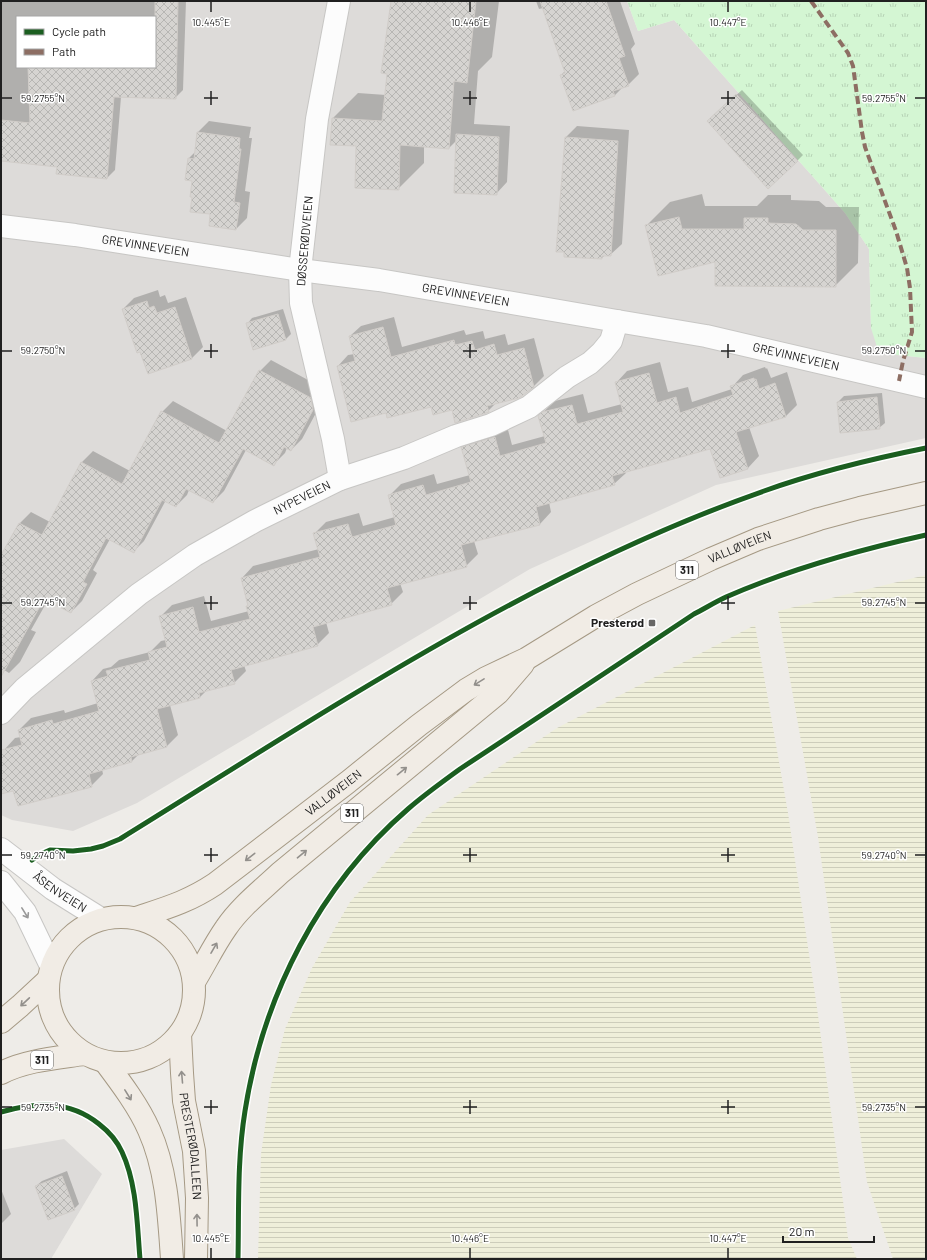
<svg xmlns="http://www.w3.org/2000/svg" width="927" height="1260" font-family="Barlow,sans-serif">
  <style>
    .residential { fill: #dddbd9; fill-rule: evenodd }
    .farmland { fill: url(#farmland-rules) }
    .park { fill: url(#park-tufts) }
    .shadow { fill: #0003; fill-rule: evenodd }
    .building { fill: url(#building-cross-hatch); stroke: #d1cdc9 }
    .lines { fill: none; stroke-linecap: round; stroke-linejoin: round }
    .minor-casing { stroke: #c7c6c4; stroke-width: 24 }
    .major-casing { stroke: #a59984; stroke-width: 24 }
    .minor { stroke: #fcfcfc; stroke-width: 22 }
    .major { stroke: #f1ece5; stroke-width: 22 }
    .quiet { stroke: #8d6e63; stroke-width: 4; stroke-dasharray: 8 4; stroke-linecap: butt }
    .cycleway-casing { stroke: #fff; stroke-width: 8 }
    .cycleway { stroke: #1b5e20; stroke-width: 5 }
    .oneway { stroke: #93908c }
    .oneway2 { stroke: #999 }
    .ticks { fill: none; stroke: #202020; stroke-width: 1.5 }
    .poi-dot { fill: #686766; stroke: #fff; stroke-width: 1.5 }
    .labels { text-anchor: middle; stroke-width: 3; stroke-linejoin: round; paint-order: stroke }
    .shield { fill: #fff; stroke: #636363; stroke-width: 1 }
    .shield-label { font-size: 11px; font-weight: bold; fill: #202020 }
    .street-label { font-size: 12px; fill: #202020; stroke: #fff }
    .poi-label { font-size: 12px; font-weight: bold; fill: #202020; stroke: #fff; text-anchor: end }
    .ticks-label { font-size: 10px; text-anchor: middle; fill: #202020; stroke: #fff; stroke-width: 3; stroke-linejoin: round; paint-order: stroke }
  </style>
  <defs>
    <pattern id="farmland-rules" width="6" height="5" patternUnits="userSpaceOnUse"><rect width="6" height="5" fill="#efefda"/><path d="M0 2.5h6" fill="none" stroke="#cdcdbb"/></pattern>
    <pattern id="park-tufts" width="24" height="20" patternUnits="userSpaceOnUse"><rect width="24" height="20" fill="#d4f6d3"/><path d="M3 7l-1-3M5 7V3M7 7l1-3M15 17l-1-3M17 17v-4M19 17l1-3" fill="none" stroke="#b6d3b5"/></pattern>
    <pattern id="building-cross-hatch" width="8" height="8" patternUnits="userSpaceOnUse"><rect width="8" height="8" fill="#d6d4d1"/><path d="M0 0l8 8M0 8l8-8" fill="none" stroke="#b7b6b3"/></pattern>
  </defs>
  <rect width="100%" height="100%" fill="#eeece8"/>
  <g class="residential">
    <path d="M1 1H627L638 31 674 20 845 213 869 249 871 328 897 355 926 358V438L716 485 530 569 137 803 73 831 12 820 1 815ZM17 17H155V67H17Z"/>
    <path d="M64 1139 102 1174 51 1259H1V1150Z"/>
  </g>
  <g class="farmland">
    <path d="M926 575V1259H893L867 1182 818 837 778 611Z"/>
    <path d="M755 625 788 813 817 1008 848 1238 857 1259H258L261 1154 271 1085 285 1029 312 968 350 902 428 815 557 728Z"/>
  </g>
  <path class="park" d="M627 1H926V358L897 355 877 347 871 328 869 249 845 213 674 20 638 31Z"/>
  <g class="shadow">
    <path d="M1 1H186L183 90 175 98 121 97 115 170 107 178 58 166 1 160ZM17 17H155V67H17Z"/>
    <path d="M391 1H499L492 57 478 71 474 124 510 126 507 182 496 194 457 140 449 148 424 146V163L398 189 333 118 358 93 386 95 388 73Z"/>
    <path d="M536 1H620L635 44 631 49 639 74 628 85 624 86 615 95 561 75 566 70 543 8 539 9Z"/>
    <path d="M742 90 803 155 797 161 713 116Z"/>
    <path d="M209 121 251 127 249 138H252L245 191 250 192 247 218 236 229 212 213 193 196V181L189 158 196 151 198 132Z"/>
    <path d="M577 126 629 130 622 244 610 255H605L602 258 557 251 566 137Z"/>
    <path d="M702 194 705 206H757L768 195H791V200L819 201 826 207H859L858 263 835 286 716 261 647 225 670 202Z"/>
    <path d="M158 290 160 297 165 295 168 303 186 297 203 347 192 358 148 373 123 309 134 298Z"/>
    <path d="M283 309 291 334 285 340 247 324 252 318Z"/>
    <path d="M394 317 402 347 464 330 466 335 483 331 485 339 505 334 508 345 534 338 544 376 533 387 497 402 488 411 452 409 432 406 387 411 338 366 348 355 355 354 350 336 361 326Z"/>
    <path d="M271 360 321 387 324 398 302 439 291 450 287 448 285 453 274 464 246 450 224 491 213 502 189 490 187 495 176 506 166 500 144 541 133 552 110 539 93 570 97 573 82 601 71 612 48 600 31 630 36 632 20 662 9 673 1 668V557L20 523 31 512 50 522 82 462 93 451 130 471 162 412 173 401 227 431 260 371Z"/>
    <path d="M660 362 668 392 688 387 692 402 732 389V387L743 375 765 367 766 369 767 368 771 378 787 372 797 405 786 416 749 427 759 456 748 468 721 477 711 448 625 471 626 473 614 484 549 502 551 512 540 524 474 541 478 554 466 566 400 583 403 592 391 604 326 622 329 633 317 645 244 665 246 671 234 683 207 690 200 697 170 705 178 735 167 746 139 754 132 761 102 769 103 774 91 786 14 789 1 793V757L4 750 15 738 21 737 19 730 31 718 64 710 65 713 98 703 92 681 103 669 111 667 119 660 150 652 161 641 166 640 160 617 172 605 204 596 211 621 249 611V605L242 578 253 566 319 549 314 534 326 522 359 513 363 526 395 517 390 495 401 484 434 474 437 484 470 475 462 448 474 436 507 426 512 445 545 436 539 416 555 401 583 394 588 413 622 404 616 383 627 371Z"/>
    <path d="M882 393 885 423 879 428 838 402 844 396Z"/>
    <path d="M67 1171 79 1204 74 1209 36 1186 42 1181Z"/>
    <path d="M1 1189 11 1214 1 1224Z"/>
  </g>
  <g class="building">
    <path d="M155 1H178L176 99 114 97 107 179 56 174 57 167 1 161V120L30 123 28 67H155Z"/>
    <path d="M391 1H476L467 83 454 81 449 149 400 145 399 190 355 188 356 146 330 145 332 118 382 121 387 74 381 73Z"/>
    <path d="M540 1H606L625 56 619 58 629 86 613 91 615 96 573 111 560 75 565 73Z"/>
    <path d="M736 94 798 161 768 189 707 121Z"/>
    <path d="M197 132 240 138 239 149H241L234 202 240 203 236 230 209 226 210 214 190 212 192 197H190L192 181 185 180 188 158 194 159Z"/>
    <path d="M456 134 499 137 497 195 454 193Z"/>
    <path d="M565 137 618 141 611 256H602V259L564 257V252H556Z"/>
    <path d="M679 217 682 229H744V218H768V223L796 224 803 230H836V287L715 286V262L658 276 645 225Z"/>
    <path d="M147 301 149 308 154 306 157 313 175 307 192 359 148 374 140 352 137 353 122 309Z"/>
    <path d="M278 314 286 340 253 350 246 323Z"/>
    <path d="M383 327 391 357 454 340 455 345 472 341 475 350 494 344 497 355 524 348 534 387 519 398 487 406 489 412 486 413 455 423 452 410 433 415 431 407 387 418 386 413 351 422 337 366 355 361 349 336Z"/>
    <path d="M259 370 311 398 313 410 291 451 284 447 274 466 243 449 213 503 186 489 176 507 162 500 134 553 106 538 83 582 87 584 71 613 44 599 1 677V555L19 523 42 535 81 462 122 484 161 411 219 443Z"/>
    <path d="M649 373 657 403 676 397 680 413 733 395 730 386 754 378V380L756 379 759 389 775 383 786 417 736 432 748 469 720 478 710 449 612 476 615 485 536 507 540 525 461 545 467 567 387 588 392 605 313 627 318 646 231 670 235 684 199 693 200 698 157 709 167 747 131 757 132 762 89 774 92 787 18 806 13 791 1 794V750L22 745 18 730 52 720 53 724 99 711 91 681 108 676 106 671 150 660 148 652 167 647 159 616 193 607 199 632 250 619 246 606H248L241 578 320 557 313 533 348 524 352 537 396 525 388 495 423 485 426 495 471 482 461 447 495 437 500 456 546 443 538 416 542 412 572 405 577 424 623 412 615 382Z"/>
    <path d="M877 397 880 429 840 433 837 402Z"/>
    <path d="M62 1176 75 1210 48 1220 35 1186Z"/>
  </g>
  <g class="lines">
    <defs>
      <g id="minor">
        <path d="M339 1 317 119 300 270 301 303 333 439 340 479"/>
        <path id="s1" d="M1 226 75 235 300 270 379 280 617 321 706 336 926 387"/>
        <path id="s2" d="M1 713 24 689 139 594 195 555 255 521 340 479 404 458 456 436 491 425 529 407 567 377 590 363 602 352 611 341 617 321"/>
        <path id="s3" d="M1 849 53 889 101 919"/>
        <path d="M1 882 25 912 51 966"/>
      </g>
      <g id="major">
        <circle cx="121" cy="990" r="73"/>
        <path id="s4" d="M136 918C166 908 188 902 215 884L348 782 419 725 466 690 486 678 526 659 596 616 637 594 711 559 758 539 819 519 860 508 926 493"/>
        <path d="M194 982C205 964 214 945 226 928 240 907 262 890 280 873L498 693 523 664"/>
        <path d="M1 1022 20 1006 48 980"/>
        <path id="s5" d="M180 1034 182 1073 184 1101 194 1151 197 1198 196 1259"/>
        <path d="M106 1063C121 1083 139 1107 149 1130 167 1170 169 1216 172 1259"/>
        <path d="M1 1073C26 1060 57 1058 84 1054"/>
      </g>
    </defs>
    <use href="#minor" class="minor-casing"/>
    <use href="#major" class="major-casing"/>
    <use href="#minor" class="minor"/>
    <use href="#major" class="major"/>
    <path class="quiet" d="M811 1 848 53 853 66 862 132 865 147 896 231 907 268 910 288 912 332 903 361 899 381"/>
    <defs>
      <g id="cycleway">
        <path d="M32 860 41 854 50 850 73 851 91 849 103 846 120 839C327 711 533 572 764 491 817 472 871 459 926 448"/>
        <path d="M1 1112C36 1102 69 1100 99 1124 108 1131 117 1141 122 1152 137 1184 137 1224 140 1259"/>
        <path d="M238 1259C239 1210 237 1160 245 1111 263 996 319 886 408 809 424 795 442 782 460 769L694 614C704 609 715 602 726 597 790 569 858 550 926 535"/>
      </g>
    </defs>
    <use href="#cycleway" class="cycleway-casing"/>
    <use href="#cycleway" class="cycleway"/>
  </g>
  <defs><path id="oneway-shaft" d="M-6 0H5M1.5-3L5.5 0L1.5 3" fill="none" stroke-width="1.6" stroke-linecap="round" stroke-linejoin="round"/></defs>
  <g class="oneway">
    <use href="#oneway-shaft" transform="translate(479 682) rotate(148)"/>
    <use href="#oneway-shaft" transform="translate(402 771) rotate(-39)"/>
    <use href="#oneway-shaft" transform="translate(302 854) rotate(-40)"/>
    <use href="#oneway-shaft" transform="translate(250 857) rotate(142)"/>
    <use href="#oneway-shaft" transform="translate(214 948) rotate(-60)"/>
    <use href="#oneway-shaft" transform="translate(25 1002) rotate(137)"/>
    <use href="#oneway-shaft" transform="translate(182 1077) rotate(-95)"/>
    <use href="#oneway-shaft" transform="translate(128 1095) rotate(58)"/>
    <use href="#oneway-shaft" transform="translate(197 1220) rotate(-91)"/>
  </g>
  <use class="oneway2" href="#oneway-shaft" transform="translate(25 913) rotate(58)"/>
  <path class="ticks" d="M211 2V12M470 2V12M728 2V12M211 91V105M470 91V105M728 91V105M2 98H12M204 98H218M463 98H477M721 98H735M915 98H925M211 344V358M470 344V358M728 344V358M2 351H12M204 351H218M463 351H477M721 351H735M915 351H925M211 596V610M470 596V610M728 596V610M2 603H12M204 603H218M463 603H477M721 603H735M915 603H925M211 848V862M470 848V862M728 848V862M2 855H12M204 855H218M463 855H477M721 855H735M915 855H925M211 1100V1114M470 1100V1114M728 1100V1114M2 1107H12M204 1107H218M463 1107H477M721 1107H735M915 1107H925M211 1248V1258M470 1248V1258M728 1248V1258"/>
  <rect class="poi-dot" x="648" y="619" width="8" height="8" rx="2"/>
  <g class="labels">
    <g class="shield">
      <rect x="676" y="561" width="22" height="18" rx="3"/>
      <rect x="341" y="804" width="22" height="18" rx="3"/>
      <rect x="31" y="1051" width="22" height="18" rx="3"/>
    </g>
    <g class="shield-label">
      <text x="687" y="574">311</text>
      <text x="352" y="817">311</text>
      <text x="42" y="1064">311</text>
    </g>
    <g class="street-label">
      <text transform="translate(305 241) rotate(-85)" y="4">DØSSERØDVEIEN</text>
      <text dy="4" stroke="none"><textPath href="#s1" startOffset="146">GREVINNEVEIEN</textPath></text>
      <text dy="4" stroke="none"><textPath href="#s1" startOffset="470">GREVINNEVEIEN</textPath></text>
      <text dy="4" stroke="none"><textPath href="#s1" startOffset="806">GREVINNEVEIEN</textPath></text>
      <text dy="4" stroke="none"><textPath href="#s2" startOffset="372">NYPEVEIEN</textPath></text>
      <text dy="4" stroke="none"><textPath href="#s4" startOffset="713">VALLØVEIEN</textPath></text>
      <text dy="4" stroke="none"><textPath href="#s4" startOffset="236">VALLØVEIEN</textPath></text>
      <text dy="4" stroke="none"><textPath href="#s3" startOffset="73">ÅSENVEIEN</textPath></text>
      <text dy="4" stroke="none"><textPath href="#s5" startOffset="113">PRESTERØDALLEEN</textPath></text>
    </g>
    <g class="poi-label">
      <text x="644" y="627">Presterød</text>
    </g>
  </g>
  <g class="ticks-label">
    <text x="211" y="26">10.445°E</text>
    <text x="470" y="26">10.446°E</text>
    <text x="728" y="26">10.447°E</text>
    <text x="43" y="102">59.2755°N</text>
    <text x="884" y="102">59.2755°N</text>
    <text x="43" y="354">59.2750°N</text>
    <text x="884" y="354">59.2750°N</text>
    <text x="43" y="606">59.2745°N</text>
    <text x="884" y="606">59.2745°N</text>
    <text x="43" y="859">59.2740°N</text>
    <text x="884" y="859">59.2740°N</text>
    <text x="43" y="1111">59.2735°N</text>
    <text x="884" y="1111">59.2735°N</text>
    <text x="211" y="1242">10.445°E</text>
    <text x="470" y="1242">10.446°E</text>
    <text x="728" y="1242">10.447°E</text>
  </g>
  <rect width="927" height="1260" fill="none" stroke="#202020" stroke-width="4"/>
  <rect x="16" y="16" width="140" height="52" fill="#ffffff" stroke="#a6a6a6"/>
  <rect x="24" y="29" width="20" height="6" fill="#1b5e20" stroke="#a6a6a6"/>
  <text x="52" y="36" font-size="12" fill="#202020">Cycle path</text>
  <rect x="24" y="49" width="20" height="6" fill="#8d6e63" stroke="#a6a6a6"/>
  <text x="52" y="56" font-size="12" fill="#202020">Path</text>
  <path d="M783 1236v6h91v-6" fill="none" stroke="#202020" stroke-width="2"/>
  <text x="789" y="1236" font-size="12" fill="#202020" stroke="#ffffff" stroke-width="3" paint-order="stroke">20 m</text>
</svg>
